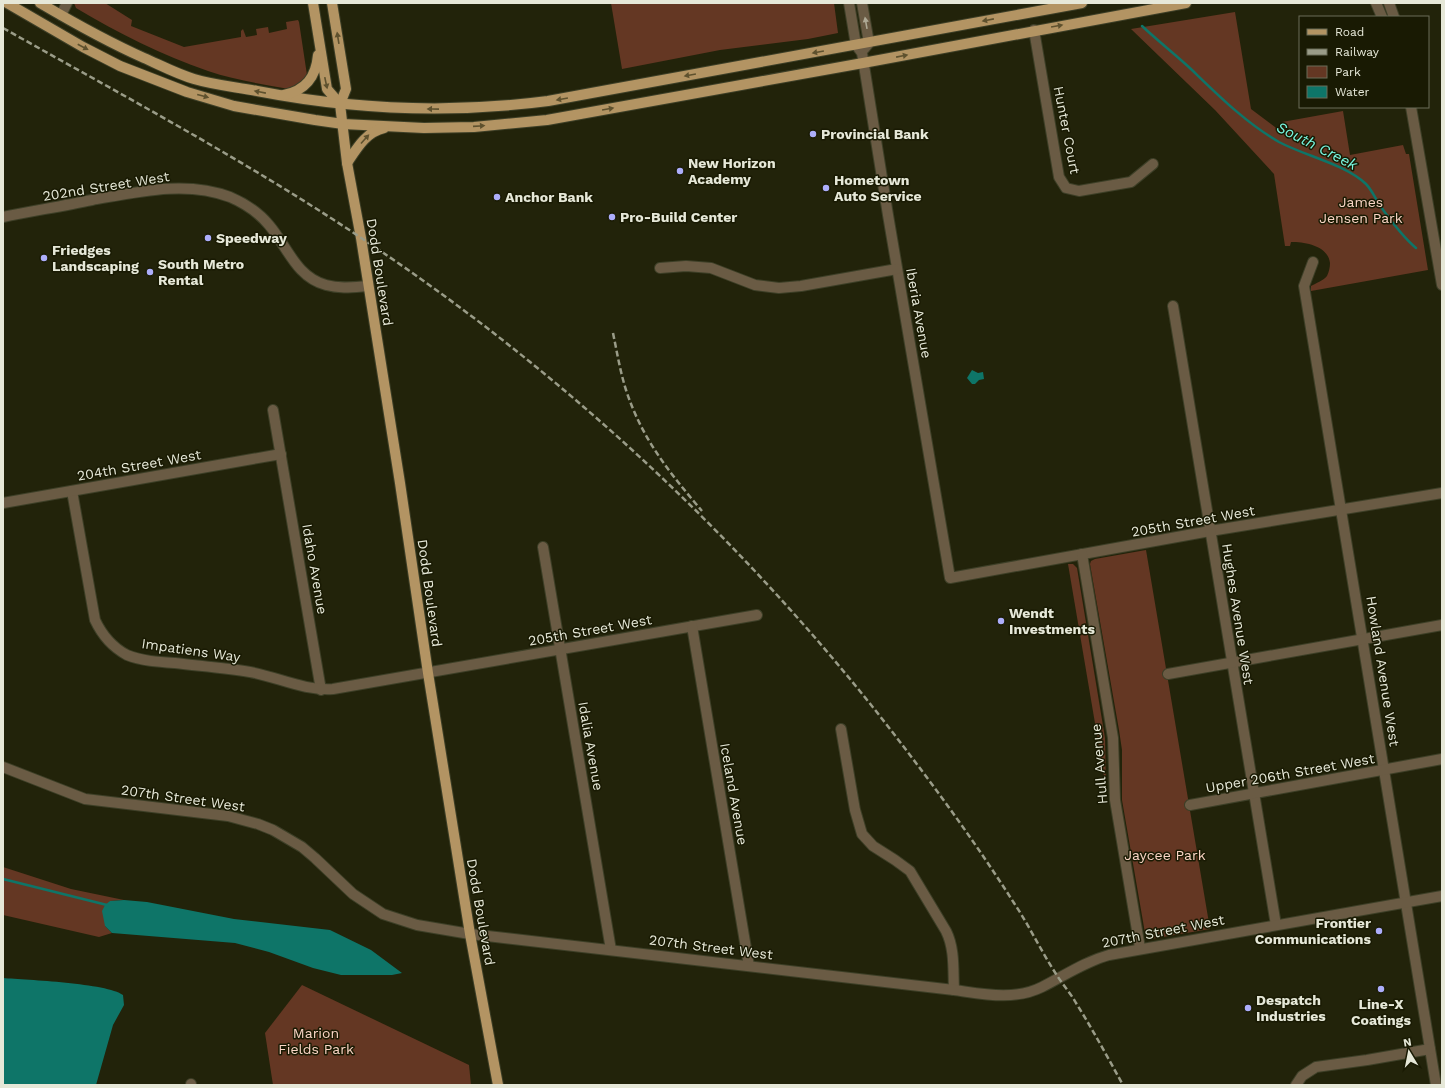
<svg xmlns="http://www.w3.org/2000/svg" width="1445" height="1088" font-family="'Work Sans',sans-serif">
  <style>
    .green { fill: #643723 }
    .water { fill: #0e7568 }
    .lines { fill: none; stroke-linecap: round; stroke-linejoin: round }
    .stream { stroke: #0e7568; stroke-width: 2.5 }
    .minor-casing { stroke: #3d3f27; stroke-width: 12 }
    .major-casing { stroke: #3d3f27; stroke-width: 12 }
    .minor { stroke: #6a5b44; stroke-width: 10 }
    .major { stroke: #b39463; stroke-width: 10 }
    .rail { stroke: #9a9c88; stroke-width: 2.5; stroke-dasharray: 6 3; stroke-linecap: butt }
    .oneway { fill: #5e512e }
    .oneway2 { fill: #aea995 }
    .poi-dot { fill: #adaefb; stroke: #191a03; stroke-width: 1.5 }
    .labels { text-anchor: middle; stroke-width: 3; stroke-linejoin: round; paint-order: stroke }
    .street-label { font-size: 14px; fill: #e6e8d8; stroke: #191a03 }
    .poi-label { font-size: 14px; font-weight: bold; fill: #e6e8d8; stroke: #191a03; text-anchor: start }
    .park-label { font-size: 14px; fill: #fad5c5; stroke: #191a03 }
    .water-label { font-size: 15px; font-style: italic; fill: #79f8e2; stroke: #191a03 }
  </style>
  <rect width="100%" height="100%" fill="#22230a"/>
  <g class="green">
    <path d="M74 3H105L132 20 131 26 184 47 241 37V31L243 29 246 37 257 35 256 29 268 27 269 33 287 29 286 22 298 20 299 22 307 75 305 79 289 89C262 84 234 80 208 71 162 55 118 33 76 8Z"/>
    <path d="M611 3H834L838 33 808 39 720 50 622 69Z"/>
    <path d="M1235 12 1251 109 1283 133 1282 122 1343 111 1350 155 1403 145 1406 154H1409L1428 270 1311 291V286C1316 283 1323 281 1327 276 1329 272 1330 267 1330 263 1328 246 1306 242 1291 242L1290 246H1285L1274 174 1215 110 1131 29Z"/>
    <path d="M1146 550 1210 929 1151 939 1146 936 1145 933 1122 800V750L1119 730 1090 564 1091 561 1095 559Z"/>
    <path d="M1068 564H1073L1077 568 1105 738 1106 788Z"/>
    <path d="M3 867 71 889 124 900 110 901 105 926 112 933 99 937 3 915Z"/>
    <path d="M302 985 469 1065 471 1085H273L265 1033Z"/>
  </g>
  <g class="water">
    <path d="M972 370 978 373 983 372 984 379 979 380 975 384H972L967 378Z"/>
    <path d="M124 900 147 902 234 919 330 930 371 950 402 973 392 975H341L313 968 269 952 235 943 112 933 105 926 102 911 105 905 110 901Z"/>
    <path d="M3 978C27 980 107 983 123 995L124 1005 113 1025 96 1085H3Z"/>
  </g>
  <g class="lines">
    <g class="stream">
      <path d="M1142 26C1158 41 1176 55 1192 70 1219 96 1246 123 1279 142 1305 156 1345 164 1366 184 1372 190 1376 200 1381 207 1391 221 1403 237 1416 248"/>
      <path d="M3 879 107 905"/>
    </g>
    <defs>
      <g id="minor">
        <path d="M849 3 856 45 862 53 888 215 950 578 1210 531 1442 493"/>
        <path d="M862 3 869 43 864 49"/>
        <path d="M1376 3 1382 17"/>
        <path d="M1389 3 1394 17"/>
        <path d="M61 15 67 3"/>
        <path d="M1034 30 1059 177 1066 188 1079 191 1131 182 1153 164"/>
        <path d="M1411 107 1442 285"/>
        <path d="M3 217C33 211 63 206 92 200 137 192 186 180 230 197 244 203 259 213 269 225 287 246 296 277 326 285 340 289 354 287 368 286"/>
        <path d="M1313 262 1304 286 1436 1085"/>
        <path d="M660 268 686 266 711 268 755 285 779 288 801 286 897 269"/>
        <path d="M1173 306 1276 925"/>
        <path d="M273 410 321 690"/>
        <path d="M72 491 95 620C102 635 112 647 127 655 142 661 159 662 175 663 200 666 225 668 250 672 278 677 304 691 333 689L757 615"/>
        <path d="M3 503 281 454"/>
        <path d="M543 547 611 950"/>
        <path d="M1082 554 1113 738 1115 800 1140 948"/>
        <path d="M692 626 749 966"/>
        <path d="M1168 674 1442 625"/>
        <path d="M841 729 855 810 862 834 873 846 895 860 910 871 946 931C955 949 953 970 954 990"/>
        <path d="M3 767 85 799 228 816 258 824 273 830 302 847 315 858 353 894 383 914 417 925 470 934 954 990C983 994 1014 1001 1042 987 1064 976 1084 962 1109 955L1442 896"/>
        <path d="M1190 805 1442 759"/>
        <path d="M191 1085V1084"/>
        <path d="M1296 1085 1302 1076 1316 1067 1367 1060 1430 1049"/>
      </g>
      <g id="major">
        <path d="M7 3 83 47 120 66 187 92 234 106 315 120 343 124 424 128 474 127 547 120 863 63 1186 3"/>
        <path d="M40 3C74 23 108 42 144 58 160 65 177 74 194 79 214 85 236 87 257 91 355 110 449 114 548 101L1082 3"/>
        <path d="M313 3 327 89 340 104"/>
        <path d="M332 3 346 89 340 104 347 163 361 238 400 483 428 673 470 934 498 1085"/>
        <path d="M284 95C306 90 316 77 318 55"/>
        <path d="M347 163C357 148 366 132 384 128"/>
      </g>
    </defs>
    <use href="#minor" class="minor-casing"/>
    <use href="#major" class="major-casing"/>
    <use href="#minor" class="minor"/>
    <use href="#major" class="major"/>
    <g class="rail">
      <path d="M3 28C131 100 261 169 382 252 577 384 758 556 900 742 940 794 979 848 1014 903 1030 927 1042 953 1058 977 1064 986 1071 994 1076 1003 1093 1030 1108 1058 1123 1085"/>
      <path d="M613 333C617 352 620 371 626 390 642 439 669 472 702 511"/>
    </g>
  </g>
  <defs><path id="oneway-solid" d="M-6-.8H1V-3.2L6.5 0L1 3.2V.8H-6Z"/></defs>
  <g class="oneway">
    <use href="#oneway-solid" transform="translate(988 20) rotate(169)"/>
    <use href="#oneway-solid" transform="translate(1057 26) rotate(-10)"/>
    <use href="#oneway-solid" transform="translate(338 38) rotate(-99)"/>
    <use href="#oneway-solid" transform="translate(83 47) rotate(28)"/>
    <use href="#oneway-solid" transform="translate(818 52) rotate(170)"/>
    <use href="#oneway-solid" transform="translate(902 56) rotate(-11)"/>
    <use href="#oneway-solid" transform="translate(690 75) rotate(170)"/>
    <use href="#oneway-solid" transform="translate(326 83) rotate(78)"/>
    <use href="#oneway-solid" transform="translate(260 92) rotate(-169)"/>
    <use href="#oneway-solid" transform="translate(203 96) rotate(15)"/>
    <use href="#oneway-solid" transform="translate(562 99) rotate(170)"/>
    <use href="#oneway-solid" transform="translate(433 109) rotate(-179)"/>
    <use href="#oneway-solid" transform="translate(608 109) rotate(-10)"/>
    <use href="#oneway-solid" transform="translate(479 126) rotate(-4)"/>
    <use href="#oneway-solid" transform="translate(365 139) rotate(-48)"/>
  </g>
  <use class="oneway2" href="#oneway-solid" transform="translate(866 23) rotate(-100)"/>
  <g class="poi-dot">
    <circle cx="813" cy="134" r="4"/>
    <circle cx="680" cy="171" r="4"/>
    <circle cx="826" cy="188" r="4"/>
    <circle cx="497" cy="197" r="4"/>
    <circle cx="612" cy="217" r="4"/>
    <circle cx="208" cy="238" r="4"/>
    <circle cx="44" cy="258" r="4"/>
    <circle cx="150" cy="272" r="4"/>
    <circle cx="1001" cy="621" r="4"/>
    <circle cx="1379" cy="931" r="4"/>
    <circle cx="1381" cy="989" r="4"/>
    <circle cx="1248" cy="1008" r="4"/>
  </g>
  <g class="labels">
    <g class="street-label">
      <text transform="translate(1067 130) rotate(79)" y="5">Hunter Court</text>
      <text transform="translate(106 186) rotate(-9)" y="5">202nd Street West</text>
      <text transform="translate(380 272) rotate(81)" y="5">Dodd Boulevard</text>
      <text transform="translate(919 313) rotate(80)" y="5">Iberia Avenue</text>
      <text transform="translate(139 465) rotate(-10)" y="5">204th Street West</text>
      <text transform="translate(1193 521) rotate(-10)" y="5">205th Street West</text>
      <text transform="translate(315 569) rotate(80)" y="5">Idaho Avenue</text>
      <text transform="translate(430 593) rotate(82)" y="5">Dodd Boulevard</text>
      <text transform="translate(1238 614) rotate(81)" y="5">Hughes Avenue West</text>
      <text transform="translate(590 630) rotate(-10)" y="5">205th Street West</text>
      <text transform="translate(191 650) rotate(8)" y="5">Impatiens Way</text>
      <text transform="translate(1383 671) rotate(81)" y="5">Howland Avenue West</text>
      <text transform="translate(591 746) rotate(80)" y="5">Idalia Avenue</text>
      <text transform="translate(1099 764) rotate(-95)" y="5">Hull Avenue</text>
      <text transform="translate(1290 773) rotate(-10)" y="5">Upper 206th Street West</text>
      <text transform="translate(734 794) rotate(80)" y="5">Iceland Avenue</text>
      <text transform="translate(183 798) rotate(8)" y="5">207th Street West</text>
      <text transform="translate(481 912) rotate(80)" y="5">Dodd Boulevard</text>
      <text transform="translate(1163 931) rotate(-11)" y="5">207th Street West</text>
      <text transform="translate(711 947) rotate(7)" y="5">207th Street West</text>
    </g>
    <g class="poi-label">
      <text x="821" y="139">Provincial Bank</text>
      <text x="688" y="168">New Horizon<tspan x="688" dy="16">Academy</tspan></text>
      <text x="834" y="185">Hometown<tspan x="834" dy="16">Auto Service</tspan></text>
      <text x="505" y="202">Anchor Bank</text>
      <text x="620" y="222">Pro-Build Center</text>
      <text x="216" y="243">Speedway</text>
      <text x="52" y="255">Friedges<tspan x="52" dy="16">Landscaping</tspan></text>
      <text x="158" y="269">South Metro<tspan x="158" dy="16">Rental</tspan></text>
      <text x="1009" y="618">Wendt<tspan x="1009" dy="16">Investments</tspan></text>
      <text x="1371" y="928" text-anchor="end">Frontier<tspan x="1371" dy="16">Communications</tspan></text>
      <text x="1256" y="1005">Despatch<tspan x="1256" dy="16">Industries</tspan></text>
      <text x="1381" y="1009" text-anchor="middle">Line-X<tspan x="1381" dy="16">Coatings</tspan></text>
    </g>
    <g class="park-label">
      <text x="1361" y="207">James<tspan x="1361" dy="16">Jensen Park</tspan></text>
      <text x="1165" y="860">Jaycee Park</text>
      <text x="316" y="1038">Marion<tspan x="316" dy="16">Fields Park</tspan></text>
    </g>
    <g class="water-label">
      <text transform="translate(1317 146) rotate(27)" y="5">South Creek</text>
    </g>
  </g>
  <rect width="1445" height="1088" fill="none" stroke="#e6e8d8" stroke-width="8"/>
  <rect x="1299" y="16" width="130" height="92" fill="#191a03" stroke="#6b6c58"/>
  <rect x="1307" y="29" width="20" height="6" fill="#b39463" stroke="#6b6c58"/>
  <text x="1335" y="36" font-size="12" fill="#e6e8d8">Road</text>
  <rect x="1307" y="49" width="20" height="6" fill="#9a9c88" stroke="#6b6c58"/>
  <text x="1335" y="56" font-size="12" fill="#e6e8d8">Railway</text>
  <rect x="1307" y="66" width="20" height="12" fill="#643723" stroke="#6b6c58"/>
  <text x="1335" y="76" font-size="12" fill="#e6e8d8">Park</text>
  <rect x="1307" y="86" width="20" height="12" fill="#0e7568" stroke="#6b6c58"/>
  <text x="1335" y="96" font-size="12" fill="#e6e8d8">Water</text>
  <g transform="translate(1409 1052) rotate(350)" stroke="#191a03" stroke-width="3" paint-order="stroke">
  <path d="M0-3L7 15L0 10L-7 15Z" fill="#e6e8d8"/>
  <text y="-6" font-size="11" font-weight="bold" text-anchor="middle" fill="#e6e8d8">N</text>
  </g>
</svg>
